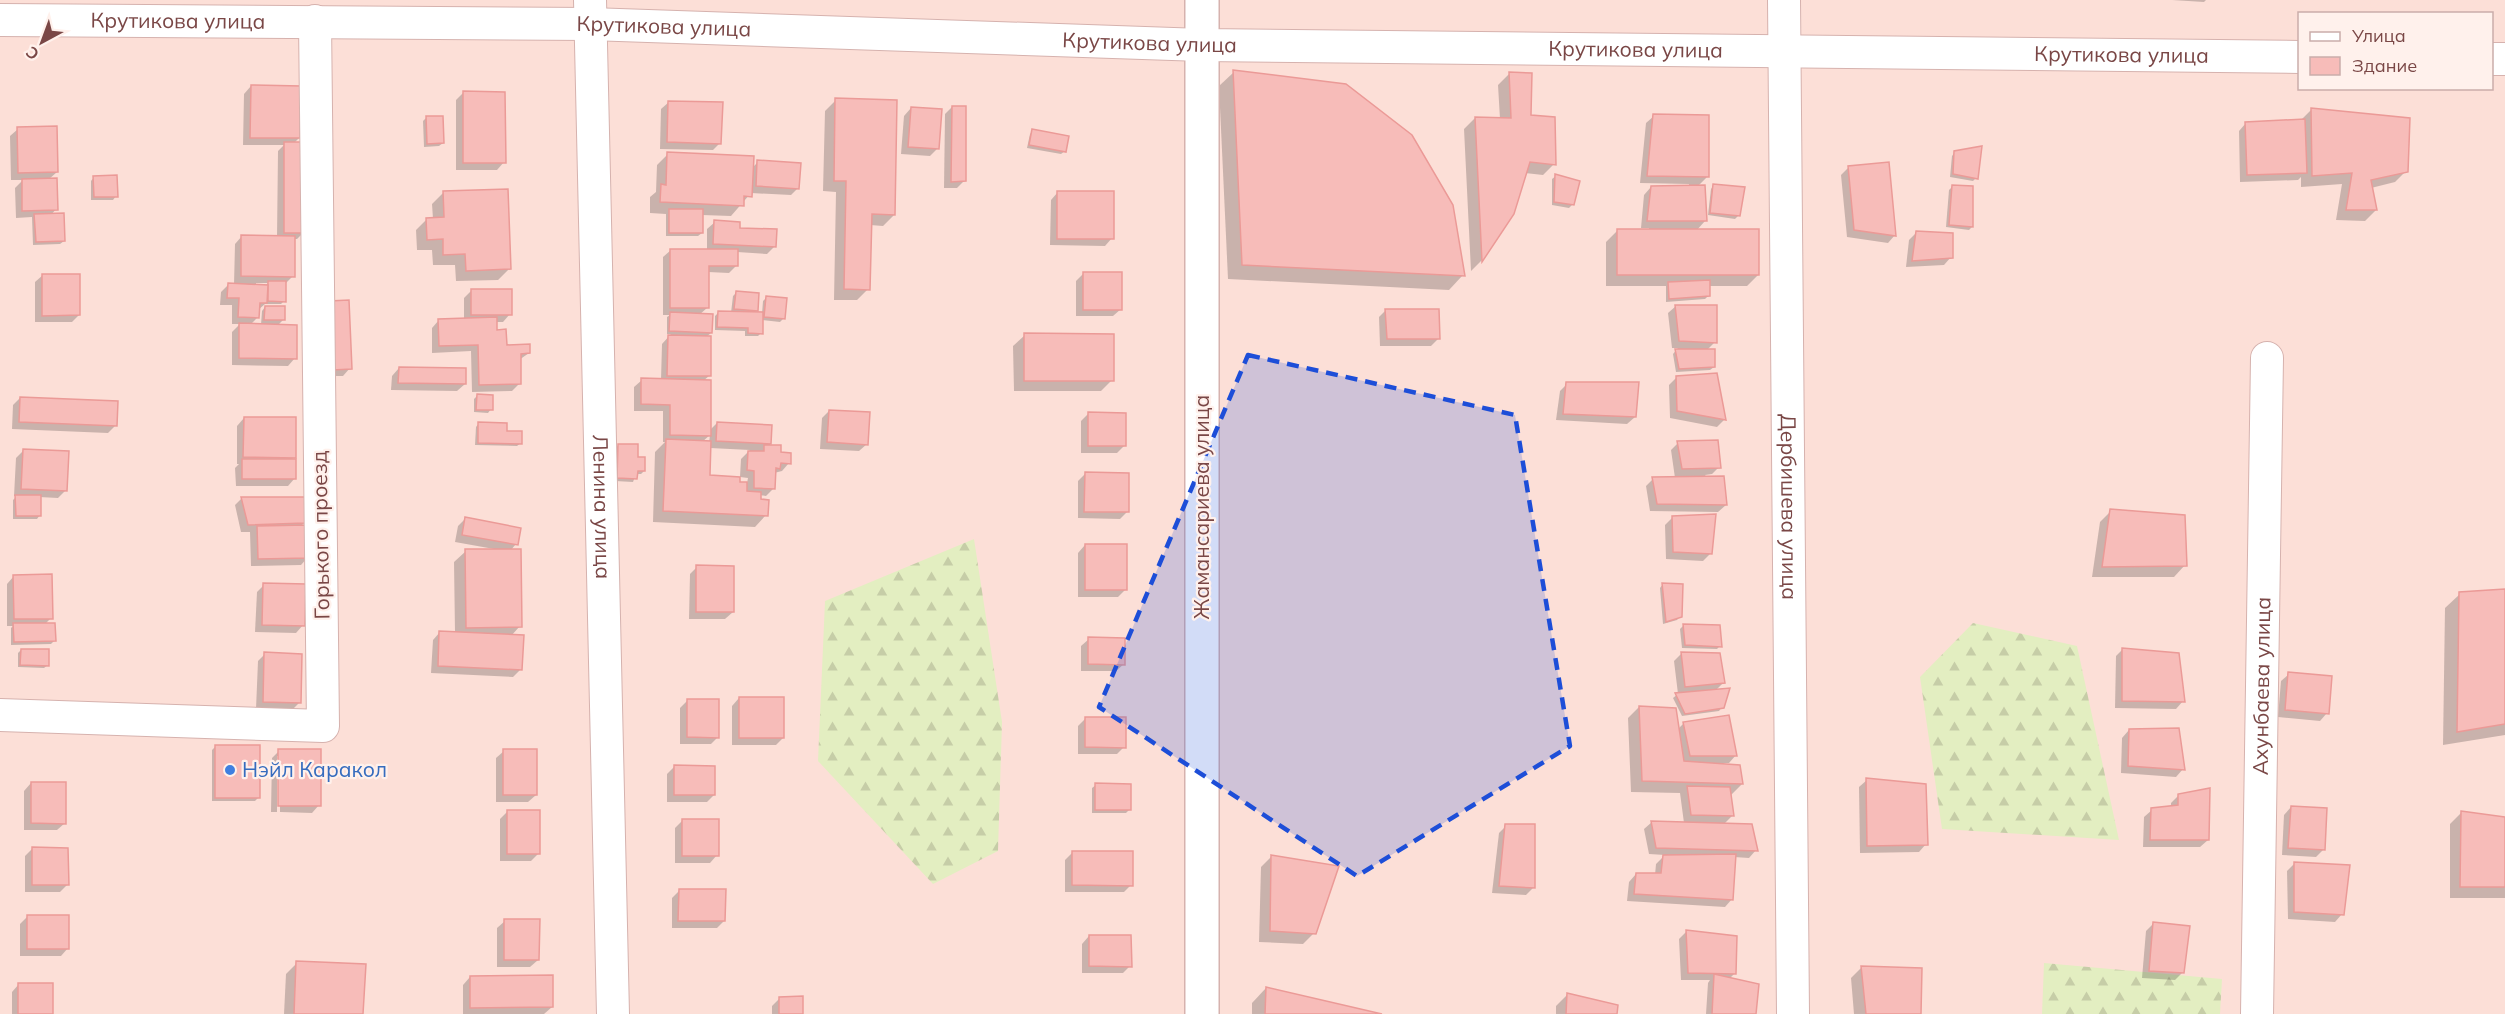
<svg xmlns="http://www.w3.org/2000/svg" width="2505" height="1014" font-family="Mulish,sans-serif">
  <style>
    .residential { fill: #fcdfd7; fill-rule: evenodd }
    .forest { fill: url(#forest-firs) }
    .shadow { fill: #0003; fill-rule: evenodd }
    .building { fill: #f7bcb9; stroke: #eb9a97; stroke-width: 1.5 }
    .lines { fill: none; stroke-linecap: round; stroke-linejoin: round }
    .minor-casing { stroke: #d6b2ae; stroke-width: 34 }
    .tertiary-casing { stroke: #d6b2ae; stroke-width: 36 }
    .minor { stroke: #fff; stroke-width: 32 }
    .tertiary { stroke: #fff; stroke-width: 33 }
    .marked { fill: #1d4ed8; fill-opacity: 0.2; stroke: #1d4ed8; stroke-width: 4.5; stroke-dasharray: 12 8; stroke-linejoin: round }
    .shop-dot { fill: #3f7fe0; stroke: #fff1ec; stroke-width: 2 }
    .labels { text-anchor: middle; stroke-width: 4.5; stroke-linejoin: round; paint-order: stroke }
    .street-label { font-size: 21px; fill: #7a4746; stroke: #fff1ec }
    .shop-label { font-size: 21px; fill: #366cbe; stroke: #fff1ec; text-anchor: start }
  </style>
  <defs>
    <pattern id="forest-firs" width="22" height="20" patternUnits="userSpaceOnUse" patternTransform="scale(1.5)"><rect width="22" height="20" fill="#e3eec1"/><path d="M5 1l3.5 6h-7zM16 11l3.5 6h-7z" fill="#c6cda7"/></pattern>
  </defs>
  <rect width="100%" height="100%" fill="#feebe4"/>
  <path class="residential" d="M0 0H2505V1014H0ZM2300 14H2492V88H2300Z"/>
  <g class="forest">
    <path d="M974 539 1002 722 998 851 933 884 818 761 825 601Z"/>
    <path d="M1973 623 2077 646 2119 840 1942 829 1920 677Z"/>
    <path d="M2044 963 2222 979 2220 1014H2042Z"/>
  </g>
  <g class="shadow">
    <path d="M2172 0H2206L2204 2Z"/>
    <path d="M1234 72 1463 275 1449 290 1228 279 1219 86Z"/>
    <path d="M1509 74 1554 164 1543 175 1525 173 1513 214 1481 261 1471 271 1464 129 1475 118 1500 119 1498 85Z"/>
    <path d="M251 86 299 138 293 144 304 232 297 239H293V276L285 284 284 301 281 304H265L258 310V317L250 325H261L262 311 265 307 283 320 277 326 295 358 288 366 232 365V332L240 324H232V305H220L221 292 228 285H234L235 244 242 236 277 237 278 151 284 145H243L244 94ZM256 283H268L265 286H256Z"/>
    <path d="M463 93 504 162 497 170H456V100Z"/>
    <path d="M836 100 894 215 883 226 870 225 868 289 857 300H834L836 192 823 191 825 111Z"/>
    <path d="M669 102 720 143 713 150 660 149 661 109Z"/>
    <path d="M952 107 964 181 957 188H944L945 114Z"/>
    <path d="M911 108 938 148 930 156 901 154 904 116Z"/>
    <path d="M2311 110 2406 171 2395 182 2371 188 2376 210 2365 221 2336 220 2342 184 2301 187V177L2298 180 2240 182 2239 131 2246 123 2300 121Z"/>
    <path d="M1654 116 1707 177 1698 186 1705 221 1696 231 1758 275 1747 286H1708V296L1705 299 1666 302V286H1606V242L1617 231H1649V228H1641L1644 195 1651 187 1689 186V184L1640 183 1646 123Z"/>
    <path d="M426 118 443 143 439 146 424 147 423 121Z"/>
    <path d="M18 129 57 172 48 180 56 209 51 215 64 241 60 244 33 245 32 217 16 218 15 188 23 180H11L10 136Z"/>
    <path d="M1033 131 1065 151 1061 154 1027 148 1030 134Z"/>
    <path d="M1955 152 1976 178 1973 181 1950 177 1952 156Z"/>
    <path d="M668 154 752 168 758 162 798 188 791 195 751 193 731 216 702 215V233L698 236H666V214L650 213V197L656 192 657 165Z"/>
    <path d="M1848 168 1895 235 1888 243 1847 237 1841 175Z"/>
    <path d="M1556 176 1573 204 1569 208 1552 205V179Z"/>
    <path d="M94 177 116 196 113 200H91V181Z"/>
    <path d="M1714 185 1738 216 1735 219 1708 215 1711 189Z"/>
    <path d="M1952 187 1972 227 1969 230 1946 227 1949 190Z"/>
    <path d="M1058 192 1112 238 1105 246 1050 245 1051 200Z"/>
    <path d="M443 193 509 269 498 280 456 281 455 265H433L432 250H417L416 230 427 219H433L432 204Z"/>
    <path d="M715 222 739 229 775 246 767 254 737 252V265L729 273 708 272 707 308 699 315 711 333 706 337 709 376 703 381 709 431 717 423 770 427V446L789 463 782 471 774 473V488L766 496 760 495 766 515 755 527 653 522 655 452 665 442H663V411H634V387L642 380H661L662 344 671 334H667V317L670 315H663V257L671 250 707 251V229ZM710 435 709 443 702 442ZM710 448 750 450 741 459 740 477 748 478 747 483 708 477Z"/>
    <path d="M1916 233 1951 257 1944 265 1906 267 1909 240Z"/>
    <path d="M1083 274 1121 309 1113 316H1076V281Z"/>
    <path d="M43 275 79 315 72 322H35V282Z"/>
    <path d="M472 290 510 314 503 322H495V331L505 346 529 353 519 360 520 383 512 391 472 392 471 351 432 353V328L439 320H464V298Z"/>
    <path d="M736 293 757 310 753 314H762L763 301 766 298 784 318 780 322 761 320V333L758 336H745V331L715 330V316L718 313H731L733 296Z"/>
    <path d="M1676 306 1715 342 1707 350 1714 367 1710 370 1676 372 1673 354 1678 348H1672L1668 313Z"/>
    <path d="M322 310 350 368 343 376H325Z"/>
    <path d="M1386 310 1439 338 1431 346H1380L1379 317Z"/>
    <path d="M1025 335 1112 380 1101 391H1014L1013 346Z"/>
    <path d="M399 368 465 384 457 391 391 390 392 376Z"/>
    <path d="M1716 374 1724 420 1717 427 1670 418 1669 385 1677 377Z"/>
    <path d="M1567 384 1635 417 1627 424 1556 420 1560 391Z"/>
    <path d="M477 396 491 409 488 413 474 412V399Z"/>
    <path d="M20 398 115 426 108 433 12 429 13 405Z"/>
    <path d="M829 411 867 444 859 451 820 449 822 418Z"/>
    <path d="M1088 414 1124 446 1117 453H1081V421Z"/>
    <path d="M244 418 294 457 291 460 295 478 288 486H236L235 468 239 464H237V426Z"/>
    <path d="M479 423 506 432 521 443 517 446 475 445 476 427Z"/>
    <path d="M1678 443 1719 467 1712 474 1705 475 1726 505 1718 512 1650 511 1646 486 1653 479 1675 478 1671 450Z"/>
    <path d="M619 445 644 471 641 474H636L633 482 615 481V448Z"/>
    <path d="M24 450 66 490 58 498 39 497 40 515 37 519H13V500L17 496H14L16 458Z"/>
    <path d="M1085 474 1127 512 1120 519 1078 518V481Z"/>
    <path d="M242 498 310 517 300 527 308 557 301 565 251 566 250 532H241L235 505Z"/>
    <path d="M2111 511 2185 565 2174 577H2092L2100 522Z"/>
    <path d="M1673 517 1710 554 1703 561 1666 559 1665 525Z"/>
    <path d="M465 519 516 544 510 551 520 626 511 636 520 670 513 677 431 673 433 640 440 632 455 633 454 562 466 551 494 549 455 542 458 526Z"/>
    <path d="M1085 545 1126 589 1118 597H1078V553Z"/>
    <path d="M697 567 733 612 725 619H689L690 574Z"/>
    <path d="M14 576 51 618 45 624 55 640 51 644 11 645V628L13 626H7V584Z"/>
    <path d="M1663 584 1680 616 1677 620 1663 624 1660 588Z"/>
    <path d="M264 585 303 625 296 633 255 632 257 592Z"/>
    <path d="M2505 591V735L2443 745 2445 608 2460 594Z"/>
    <path d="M1684 625 1720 646 1717 649 1682 648 1680 629Z"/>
    <path d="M1089 639 1124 664 1116 671H1081V646Z"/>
    <path d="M2123 649 2183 701 2176 709 2115 708 2116 656Z"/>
    <path d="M21 650 48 665 44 668 18 667V653Z"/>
    <path d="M1682 653 1724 682 1715 691 1722 707 1719 711 1682 716 1673 698 1678 694 1674 661Z"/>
    <path d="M265 654 299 703 292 710 256 709 258 661Z"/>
    <path d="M2289 674 2327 713 2320 721 2278 717 2281 681Z"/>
    <path d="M739 698 783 738 776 745H732V706Z"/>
    <path d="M687 701 718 737 711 744H680V708Z"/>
    <path d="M1639 707 1678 729 1684 723 1736 755 1729 763H1716V765L1742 784 1731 795 1732 816 1724 824 1756 850 1749 858 1734 857 1732 899 1725 907 1627 901 1629 882 1636 874 1655 875 1656 864 1665 855 1649 854 1644 829 1652 822 1684 823 1680 793 1631 792 1628 718Z"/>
    <path d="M1085 719 1124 747 1117 754H1078V726Z"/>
    <path d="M2129 730 2183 769 2176 777 2121 773 2122 738Z"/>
    <path d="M216 746 258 798 255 801H212V750Z"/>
    <path d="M279 751 319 805 312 813 280 812V756H277V812H271L272 758Z"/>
    <path d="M504 751 536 795 528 802H496V758Z"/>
    <path d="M674 767 714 795 707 802H667V774Z"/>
    <path d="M1867 780 1926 844 1919 852 1860 853 1859 787Z"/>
    <path d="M31 783 65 823 57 830H24V791Z"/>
    <path d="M1096 785 1129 810 1126 813H1092V788Z"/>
    <path d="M2179 795 2208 840 2200 847H2143L2144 817 2152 810 2171 807V803Z"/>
    <path d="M2291 807 2323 850 2316 857 2282 855 2284 815Z"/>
    <path d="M507 812 538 854 531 861H500V819Z"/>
    <path d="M2461 813 2505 818V898H2450V824Z"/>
    <path d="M682 821 717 855 710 863H675V828Z"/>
    <path d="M1506 826 1533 888 1526 895 1492 893 1499 833Z"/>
    <path d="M32 849 67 885 60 892H25V856Z"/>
    <path d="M1073 852 1131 885 1124 892H1065V860Z"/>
    <path d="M1272 856 1314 933 1303 944 1259 942 1261 867Z"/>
    <path d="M2294 864 2342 914 2335 922 2288 919 2287 871Z"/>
    <path d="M679 891 724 921 717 928H672V898Z"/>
    <path d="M28 916 68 948 61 956H20V924Z"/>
    <path d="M505 921 538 960 530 967H497V928Z"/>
    <path d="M2154 923 2183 972 2175 980 2142 978 2146 931Z"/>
    <path d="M1687 931 1735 973 1729 979 1754 1014H1706L1708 983 1710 980H1681L1679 939Z"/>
    <path d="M1089 936 1130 966 1123 973H1082V944Z"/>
    <path d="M297 963 362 1014H284L286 974Z"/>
    <path d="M1862 967 1920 1014H1854L1851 978Z"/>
    <path d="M470 977 552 1007 544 1014H463V985Z"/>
    <path d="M19 984 52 1014H12V992Z"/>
    <path d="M1266 988 1375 1014H1252V1003Z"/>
    <path d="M1567 995 1615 1014H1556V1006Z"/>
    <path d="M780 998 802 1014H772V1006Z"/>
  </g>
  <g class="building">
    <path d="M1233 70 1346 84 1412 135 1453 205 1465 276 1242 265Z"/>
    <path d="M1509 72 1532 73 1531 115 1555 117 1556 165 1530 162 1514 214 1482 262 1475 117 1511 118Z"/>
    <path d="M251 85 301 86 300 138H250Z"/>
    <path d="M463 91 505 92 506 163H463Z"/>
    <path d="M835 98 897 100 895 215 872 214 870 290 844 289 846 181H834Z"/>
    <path d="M668 101 723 102 721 144 667 142Z"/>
    <path d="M952 106H966V181L951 182Z"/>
    <path d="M911 107 942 109 939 149 908 147Z"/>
    <path d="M2311 108 2410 118 2408 172 2371 180 2377 210H2346L2352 173 2312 176Z"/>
    <path d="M1653 114 1709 115V177L1647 176Z"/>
    <path d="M426 116H443L444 143 427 144Z"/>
    <path d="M2305 119 2307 173 2247 175 2245 122Z"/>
    <path d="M57 126 58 172 18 173 17 127Z"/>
    <path d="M1032 129 1069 136 1066 152 1029 145Z"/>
    <rect x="284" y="142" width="22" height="91"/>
    <path d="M1982 146 1978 179 1953 174 1954 151Z"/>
    <path d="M667 152 754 156 752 197 744 196V206L660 202 661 184 666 185Z"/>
    <path d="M757 160 801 163 799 189 756 186Z"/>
    <path d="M1889 162 1896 236 1854 230 1848 166Z"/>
    <path d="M1555 174 1580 181 1574 205 1554 202Z"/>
    <path d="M117 175 118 197H94L93 176Z"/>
    <path d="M57 178 58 210 22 211V179Z"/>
    <path d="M1713 184 1745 187 1740 216 1710 213Z"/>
    <path d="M1705 185 1707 221H1647L1651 186Z"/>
    <path d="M1952 185 1973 186V227L1949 225Z"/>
    <path d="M508 189 511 269 466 271 465 254 443 255V239L427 240 426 218 444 217 443 191Z"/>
    <rect x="1057" y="191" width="57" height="48"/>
    <rect x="669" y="209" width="34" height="24"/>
    <path d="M64 213 65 241 36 242 34 214Z"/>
    <path d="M714 220 740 222V228L777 229 776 247 713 244Z"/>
    <rect x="1617" y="229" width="142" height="46"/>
    <path d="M1916 231 1953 233V258L1912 261Z"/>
    <path d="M241 235 295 236V277L241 276Z"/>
    <path d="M670 249H738V266H709V308H670Z"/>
    <rect x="1083" y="272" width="39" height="38"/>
    <path d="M42 274H80V315L42 316Z"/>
    <path d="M1710 280V296L1669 299 1668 282Z"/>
    <path d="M268 281H286V302L268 301Z"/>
    <path d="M228 283 268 285 267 303H260L259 318 238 317 239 298H227Z"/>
    <rect x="471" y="289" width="41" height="26"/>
    <path d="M736 291 759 293 758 311 734 309Z"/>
    <path d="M766 296 787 298 785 319 764 317Z"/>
    <path d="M349 300 352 369 332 370 329 301Z"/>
    <path d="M1675 305H1717V343L1679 341Z"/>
    <path d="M265 306H285V320H264Z"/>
    <path d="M1385 309H1439L1440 339H1387Z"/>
    <path d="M718 311 763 312V334L748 333V328L717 327Z"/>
    <path d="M670 312 713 314 712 333 669 331Z"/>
    <path d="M497 317V330L506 329 507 345 530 344V353L521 354V384L479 385 478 345 439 346 438 319Z"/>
    <path d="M239 323 297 325V359L239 358Z"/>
    <path d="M1024 333 1114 334V381H1024Z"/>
    <path d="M668 335 711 336V376H667Z"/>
    <path d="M1675 349H1715V367L1679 369Z"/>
    <path d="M399 367 466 368V384L398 383Z"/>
    <path d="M1717 373 1726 420 1677 411 1676 376Z"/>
    <path d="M641 378 711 380V436L670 435V405L641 404Z"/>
    <path d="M1566 382H1639L1636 417 1563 414Z"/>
    <path d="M477 394 493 395V410H476Z"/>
    <path d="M20 397 118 401 117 426 19 422Z"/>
    <path d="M829 410 870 412 868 445 827 442Z"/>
    <path d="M1088 412 1126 413V446H1088Z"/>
    <path d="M244 417H296V458L243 457Z"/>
    <path d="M478 422 507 423V431H522V444L478 443Z"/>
    <path d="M717 422 772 425 771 444 716 441Z"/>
    <path d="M666 439 711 441 710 475 740 477V482H747V491L761 492V499L769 500 768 516 663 511Z"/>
    <path d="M1718 440 1721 468 1682 469 1677 441Z"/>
    <path d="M618 444H638V457H645V471H638L637 479 617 478Z"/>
    <path d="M764 445H781V452L791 453V464L781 463 780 469 776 468 775 489 754 488V471L747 470 748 451H764Z"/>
    <path d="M23 449 69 451 67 491 21 489Z"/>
    <rect x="242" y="459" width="54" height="20"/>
    <path d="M1085 472 1129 473V512H1084Z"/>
    <path d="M1724 476 1727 505 1657 504 1652 477Z"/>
    <path d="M15 495H41V516H16Z"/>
    <path d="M241 497H305L311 518H305V523L248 525Z"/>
    <path d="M2110 509 2185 515 2187 566 2102 567Z"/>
    <path d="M1716 514 1712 554 1673 552 1672 516Z"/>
    <path d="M465 517 521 528 518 545 462 535Z"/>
    <path d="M308 525 309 558 258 559 257 526Z"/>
    <rect x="1085" y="544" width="42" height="46"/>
    <path d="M465 549H521L522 627 466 628Z"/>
    <path d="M696 565 734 566V612H696Z"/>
    <path d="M52 574 53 619H14L13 575Z"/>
    <path d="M263 583 306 584 305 626 262 625Z"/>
    <path d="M1662 583 1683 584 1682 617 1666 622Z"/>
    <path d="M2505 589V724L2457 732 2459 592Z"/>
    <path d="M13 623H55L56 641 14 642Z"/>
    <path d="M1683 624 1720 625 1722 647 1685 645Z"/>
    <path d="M439 631 524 635 522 670 438 666Z"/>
    <path d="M1088 637 1125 638V665L1088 664Z"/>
    <path d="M2122 648 2179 653 2185 702 2122 701Z"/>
    <path d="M21 649H49V666L20 665Z"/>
    <path d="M264 652 302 654 301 703 263 702Z"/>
    <path d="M1681 652 1720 653 1725 683 1685 687Z"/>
    <path d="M2288 672 2332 676 2329 714 2285 710Z"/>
    <path d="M1730 688 1724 708 1685 714 1675 693Z"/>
    <rect x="739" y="697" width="45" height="41"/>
    <path d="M687 699H719V738L687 737Z"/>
    <path d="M1639 706 1676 708 1684 761 1740 765 1743 784 1642 781Z"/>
    <path d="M1729 715 1737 756H1690L1683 722Z"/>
    <path d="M1085 717H1126V748L1085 747Z"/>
    <path d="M2179 728 2185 770 2128 766 2129 729Z"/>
    <rect x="215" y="745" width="45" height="53"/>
    <rect x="278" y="749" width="43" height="57"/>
    <rect x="503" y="749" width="34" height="46"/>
    <path d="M674 765 715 766V795H674Z"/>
    <path d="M1866 778 1926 784 1928 845 1867 846Z"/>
    <path d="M31 782H66V824L31 823Z"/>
    <path d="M1095 783 1131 784V810H1095Z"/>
    <path d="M1687 786 1730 787 1734 816 1691 815Z"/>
    <path d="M2210 788 2209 840H2150L2151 808 2178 805V794Z"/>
    <path d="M2291 806 2327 808 2325 850 2288 848Z"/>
    <rect x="507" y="810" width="33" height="44"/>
    <path d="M2461 811 2505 817V887H2460Z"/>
    <rect x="682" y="819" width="37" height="37"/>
    <path d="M1651 821 1752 824 1758 851 1656 848Z"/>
    <path d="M1505 824H1535V888L1499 886Z"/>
    <path d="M32 847 68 848 69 885H32Z"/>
    <path d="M1072 851H1133V886L1072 885Z"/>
    <path d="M1736 854 1733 900 1634 894 1636 873H1661L1663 855Z"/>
    <path d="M1271 855 1339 866 1316 934 1270 931Z"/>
    <path d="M2294 862 2350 865 2344 915 2294 912Z"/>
    <path d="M679 889H726L725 921H678Z"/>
    <rect x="27" y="915" width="42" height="34"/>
    <path d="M504 919H540L539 960H504Z"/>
    <path d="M2153 922 2190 926 2184 973 2149 971Z"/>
    <path d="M1686 930 1737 936 1736 974 1688 973Z"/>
    <path d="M1089 935H1131L1132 967 1089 966Z"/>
    <path d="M296 961 366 964 363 1014H294Z"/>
    <path d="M1861 966 1922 968 1921 1014H1866Z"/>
    <path d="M1714 974 1759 984 1756 1014H1712Z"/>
    <path d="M553 975V1007L470 1008V976Z"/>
    <rect x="18" y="983" width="35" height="31"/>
    <path d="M1266 987 1382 1014H1265Z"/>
    <path d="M1567 993 1618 1005 1617 1014H1566Z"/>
    <path d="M803 996V1014H779V997Z"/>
  </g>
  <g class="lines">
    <defs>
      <g id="minor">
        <path id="s1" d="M590 0 613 1014"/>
        <path id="s2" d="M1784 0 1793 1014"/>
        <path id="s3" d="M0 20 590 24 1202 45 2300 57"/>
        <path d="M2492 59H2505"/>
        <path d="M0 715 323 726 315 21"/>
        <path id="s4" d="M2257 1014 2267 358"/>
      </g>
      <path id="tertiary" d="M1202 1014V0"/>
    </defs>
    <use href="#minor" class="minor-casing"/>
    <use href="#tertiary" class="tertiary-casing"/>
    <use href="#minor" class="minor"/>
    <use href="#tertiary" class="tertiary"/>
  </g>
  <path class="marked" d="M1248 355 1515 415 1570 746 1357 876 1099 707Z"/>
  <circle class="shop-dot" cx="230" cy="770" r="6"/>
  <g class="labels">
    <g class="street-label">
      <text dy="7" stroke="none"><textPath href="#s3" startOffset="178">Крутикова улица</textPath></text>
      <text dy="7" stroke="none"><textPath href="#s3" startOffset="664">Крутикова улица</textPath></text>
      <text dy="7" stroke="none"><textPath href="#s3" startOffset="1150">Крутикова улица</textPath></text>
      <text dy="7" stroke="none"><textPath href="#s3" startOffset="1636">Крутикова улица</textPath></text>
      <text dy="7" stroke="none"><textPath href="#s3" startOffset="2122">Крутикова улица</textPath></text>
      <text dy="7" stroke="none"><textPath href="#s1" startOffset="507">Ленина улица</textPath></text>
      <text transform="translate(1202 507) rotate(-90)" y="7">Жамансариева улица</text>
      <text dy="7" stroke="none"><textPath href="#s2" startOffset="507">Дербишева улица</textPath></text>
      <text transform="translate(321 535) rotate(-91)" y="7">Горького проезд</text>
      <text dy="7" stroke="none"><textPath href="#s4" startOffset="328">Ахунбаева улица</textPath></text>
    </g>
    <g class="shop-label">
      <text x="242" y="777">Нэйл Каракол</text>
    </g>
  </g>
  <rect x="2298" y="12" width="195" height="78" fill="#fff1ec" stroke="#caadaa" stroke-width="1.5"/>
  <rect x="2310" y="32" width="30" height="9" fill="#ffffff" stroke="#caadaa" stroke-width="1.5"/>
  <text x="2352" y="42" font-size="18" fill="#7a4746">Улица</text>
  <rect x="2310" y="57" width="30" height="18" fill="#f7bcb9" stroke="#caadaa" stroke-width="1.5"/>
  <text x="2352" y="72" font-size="18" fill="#7a4746">Здание</text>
  <g transform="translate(42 42) rotate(221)" stroke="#fff1ec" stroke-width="4.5" paint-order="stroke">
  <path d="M0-4.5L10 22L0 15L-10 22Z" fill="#7a4746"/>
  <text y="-9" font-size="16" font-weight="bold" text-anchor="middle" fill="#7a4746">С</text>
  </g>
</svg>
